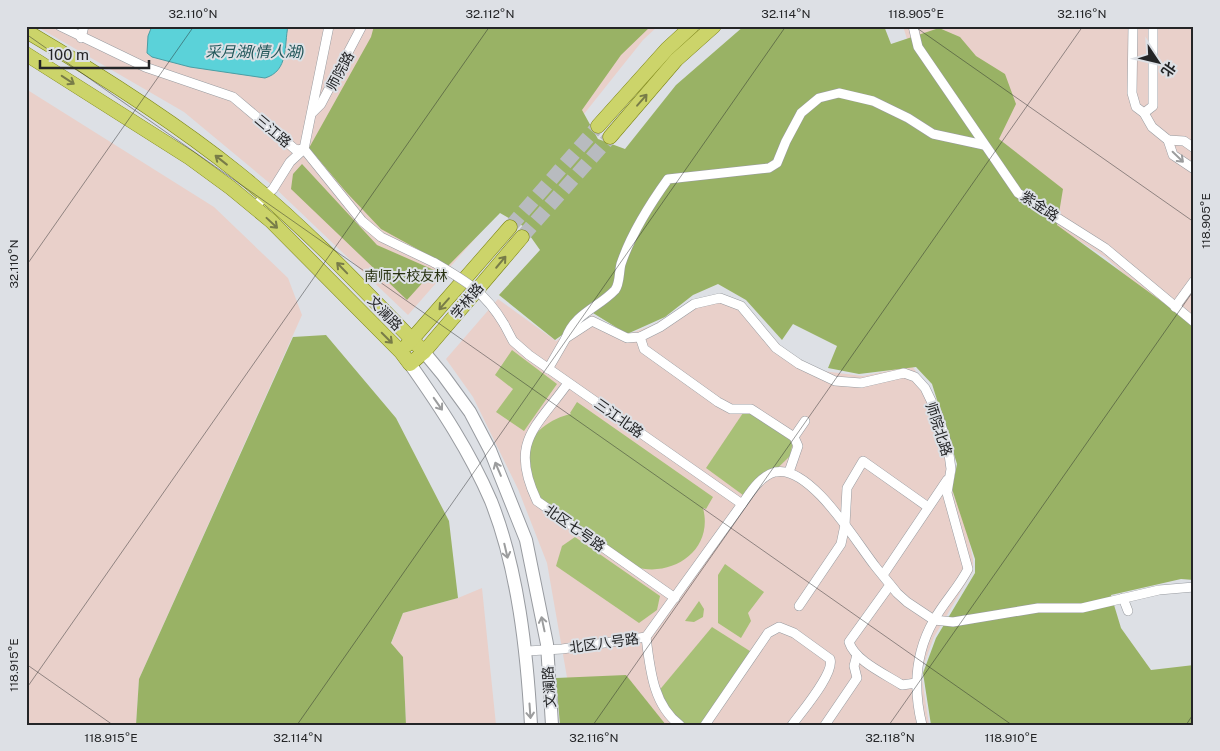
<svg xmlns="http://www.w3.org/2000/svg" width="1220" height="751" font-family="'Public Sans','Noto Sans SC',sans-serif">
  <style>
    .education { fill: #e9d0ca }
    .green { fill: #a8c077 }
    .forest { fill: #99b265 }
    .water { fill: #5bd2d9; stroke: #4a9ea4 }
    .lines { fill: none; stroke-linecap: round; stroke-linejoin: round }
    .primary-tunnel { stroke: #b8bbbf; stroke-width: 14; stroke-dasharray: 14 7; stroke-linecap: butt }
    .minor-casing { stroke: #989ba0; stroke-width: 10 }
    .secondary-casing { stroke: #989ba0; stroke-width: 14 }
    .primary-casing { stroke: #7b8412; stroke-width: 15 }
    .minor { stroke: #fff; stroke-width: 9 }
    .secondary { stroke: #fff; stroke-width: 12 }
    .primary { stroke: #ccd46a; stroke-width: 14 }
    .minor-bridge-casing { stroke: #989ba0; stroke-width: 10; stroke-linecap: butt }
    .minor-bridge { stroke: #fff; stroke-width: 9 }
    .oneway { stroke: #787c48 }
    .oneway2 { stroke: #9c9d9e }
    .ticks { fill: none; stroke: #242527; stroke-width: 1; stroke-opacity: 0.45 }
    .labels { text-anchor: middle; stroke-width: 4; stroke-linejoin: round; paint-order: stroke }
    .street-label { font-size: 14px; fill: #242527; stroke: #dde0e5 }
    .park-label { font-size: 14px; fill: #273110; stroke: #dde0e5 }
    .water-label { font-size: 15px; font-style: italic; fill: #23575a; stroke: #dde0e5 }
    .neatline { fill: none; stroke: #242527; stroke-width: 2 }
    .ticks-label { font-size: 12px; text-anchor: middle; fill: #242527 }
  </style>
  <rect width="100%" height="100%" fill="#dde0e5"/>
  <g class="education">
    <path d="M36 26H658L643 40 580 119 408 315 273 186 184 112Z"/>
    <path d="M903 26H1194V336L1105 257 1010 197 910 49Z"/>
    <path d="M26 89 214 207 288 278 302 315 139 679 136 725H26Z"/>
    <path d="M720 294 747 306 785 351 822 371 863 376 912 366 941 406 951 488 966 528 973 559V571L934 637 921 672 929 725H607L572 706 547 563 518 489 473 397 446 359 498 299 556 341 592 315 626 335 653 325 688 304Z"/>
    <path d="M482 588 496 725H406L403 657 391 644 403 613 458 598Z"/>
  </g>
  <g class="green">
    <path d="M512 350 557 384 524 431 496 412 513 389 495 375Z"/>
    <path d="M577 402 713 497 706 509 703 508C714 550 673 578 635 567L537 498C534 485 529 472 528 459 525 435 551 418 571 414L570 413Z"/>
    <path d="M745 410 794 437 790 456 747 498 706 468Z"/>
    <path d="M575 537 660 596 657 610 639 623 556 566 562 546Z"/>
    <path d="M725 564 764 592 748 613 751 621 741 638 718 623V575Z"/>
    <path d="M699 601 704 609 703 617 694 622 685 621Z"/>
    <path d="M712 627 753 653 705 725H680L657 693Z"/>
  </g>
  <g class="forest">
    <path d="M374 26H651L621 55 582 110 598 139 625 149 676 85 744 26H884L891 44 939 28 960 37 976 56 1005 74 1016 104 999 139 1063 189 1057 225 1194 325V580L1181 579 1111 595 1121 628 1151 670 1194 665V725H931L923 673 936 638 975 573V559L952 489 957 464 932 384 916 367 859 374 828 368 837 346 793 324 782 340 746 300 718 284 693 295 665 317 627 334 593 313 555 340 499 295 540 250 523 226 500 213 448 266 381 229 347 193 309 148 371 37Z"/>
    <path d="M302 164 377 245 434 270 407 300 291 189 293 174Z"/>
    <path d="M326 335 396 418 449 521 458 598 403 613 391 643 403 657 406 725H136L139 679 293 337Z"/>
    <path d="M626 675 666 725H560L556 678Z"/>
  </g>
  <path class="water" d="M152 26H288C284 45 289 71 265 78L190 67 152 57 147 53 148 36Z"/>
  <g class="lines">
    <g class="primary-tunnel">
      <path d="M510 227 598 126"/>
      <path d="M522 237 610 137"/>
    </g>
    <defs>
      <g id="minor">
        <path d="M60 26 145 67 233 97 296 150 304 149 362 221 381 237 435 263"/>
        <path d="M913 26 918 47 1018 193 1105 248 1194 322"/>
        <path d="M1133 26 1132 93 1136 107 1144 113 1152 127 1168 140"/>
        <path d="M81 38 84 26"/>
        <path d="M313 112 321 104 362 26"/>
        <path d="M1144 113 1153 106V26"/>
        <path d="M1168 140 1173 155 1194 169"/>
        <path d="M1168 140 1184 141 1194 148"/>
        <path d="M254 207 273 189 290 162 304 149 329 26"/>
        <path d="M1175 307 1194 281"/>
        <path d="M504 324 513 341 529 355 742 504C750 493 760 476 775 472 810 464 856 542 875 566 882 575 890 584 897 593L907 602 934 620 953 622 1038 608H1082L1159 590 1194 587"/>
        <path d="M640 337 644 349 718 402 731 409H751L794 437 798 446 789 472"/>
        <path d="M566 338C575 313 598 308 615 290 620 284 619 271 621 264 631 234 650 204 668 179L769 168 777 163 786 141 801 113 819 98 839 93 873 101 908 118 933 134 984 145"/>
        <path d="M548 369 566 338 592 321 627 338 640 337 660 327 694 304 720 298 741 306 776 348 799 364 835 381 861 383 904 373 915 377 925 388 938 415 948 447 951 469 947 493 968 569C959 587 944 602 934 620 915 653 913 689 922 725"/>
        <path d="M568 383C535 429 509 442 537 501L675 598"/>
        <path d="M794 437 805 421"/>
        <path d="M883 575 947 480"/>
        <path d="M890 585 849 642C855 661 885 674 902 685L916 683"/>
        <path d="M1123 598 1128 611"/>
        <path d="M799 606 841 544 845 525 847 488 863 461 928 507"/>
        <path d="M646 637 742 504"/>
        <path d="M646 637C650 669 653 705 680 725"/>
        <path d="M527 651 562 649 646 637"/>
        <path d="M705 725 768 633 779 627 794 633 830 659C835 673 802 711 792 725"/>
        <path d="M825 725 857 678 854 666 857 655"/>
      </g>
      <g id="secondary">
        <path d="M424 352 443 375 470 412 490 450 526 540 547 644 552 725"/>
        <path d="M410 364C441 408 470 452 491 501 518 569 527 652 531 725"/>
      </g>
      <g id="primary">
        <path d="M26 31C99 74 172 120 238 173 305 227 364 290 424 352"/>
        <path d="M26 54 190 158 231 188 271 221 401 352 410 364 424 352 522 237"/>
        <path d="M598 126 667 49 692 26"/>
        <path d="M610 137 676 60 714 26"/>
        <path d="M407 345 510 227"/>
      </g>
    </defs>
    <use href="#minor" class="minor-casing"/>
    <use href="#secondary" class="secondary-casing"/>
    <use href="#primary" class="primary-casing"/>
    <use href="#minor" class="minor"/>
    <use href="#secondary" class="secondary"/>
    <use href="#primary" class="primary"/>
    <defs>
      <path id="minor-bridge" d="M435 263C466 281 485 292 504 324"/>
    </defs>
    <use href="#minor-bridge" class="minor-bridge-casing"/>
    <use href="#minor-bridge" class="minor-bridge"/>
  </g>
  <defs><path id="oneway-shaft" d="M-6 0H5M1.5-3L5.5 0L1.5 3" fill="none" stroke-width="1.6" stroke-linecap="round" stroke-linejoin="round" transform="scale(1.25)"/></defs>
  <g class="oneway">
    <use href="#oneway-shaft" transform="translate(68 80) rotate(33)"/>
    <use href="#oneway-shaft" transform="translate(642 100) rotate(-49)"/>
    <use href="#oneway-shaft" transform="translate(221 160) rotate(-142)"/>
    <use href="#oneway-shaft" transform="translate(272 223) rotate(43)"/>
    <use href="#oneway-shaft" transform="translate(501 262) rotate(-50)"/>
    <use href="#oneway-shaft" transform="translate(342 268) rotate(-134)"/>
    <use href="#oneway-shaft" transform="translate(444 304) rotate(131)"/>
    <use href="#oneway-shaft" transform="translate(387 338) rotate(45)"/>
  </g>
  <g class="oneway2">
    <use href="#oneway-shaft" transform="translate(1178 157) rotate(44)"/>
    <use href="#oneway-shaft" transform="translate(438 404) rotate(55)"/>
    <use href="#oneway-shaft" transform="translate(498 469) rotate(-113)"/>
    <use href="#oneway-shaft" transform="translate(506 551) rotate(77)"/>
    <use href="#oneway-shaft" transform="translate(543 624) rotate(-102)"/>
    <use href="#oneway-shaft" transform="translate(530 711) rotate(86)"/>
  </g>
  <path class="ticks" d="M914 26 1194 222M26 34 1012 725M26 266 194 26M26 664 113 725M26 689 490 26M297 725 786 26M593 725 1083 26M889 725 1194 290M1186 725 1194 713"/>
  <g class="labels">
    <g class="street-label">
      <text transform="translate(340 71) rotate(-62)" y="5">师院路</text>
      <text transform="translate(273 131) rotate(40)" y="5">三江路</text>
      <text transform="translate(1040 206) rotate(34)" y="5">紫金路</text>
      <text transform="translate(467 301) rotate(-50)" y="5">学林路</text>
      <text transform="translate(385 313) rotate(46)" y="5">文澜路</text>
      <text transform="translate(619 418) rotate(35)" y="5">三江北路</text>
      <text transform="translate(939 429) rotate(72)" y="5">师院北路</text>
      <text transform="translate(575 528) rotate(35)" y="5">北区七号路</text>
      <text transform="translate(604 643) rotate(-8)" y="5">北区八号路</text>
      <text transform="translate(549 687) rotate(-94)" y="5">文澜路</text>
    </g>
    <g class="park-label">
      <text x="406" y="281">南师大校友林</text>
    </g>
    <g class="water-label">
      <text x="255" y="57">采月湖(情人湖)</text>
    </g>
  </g>
  <rect width="1220" height="751" fill="none" stroke="#dde0e5" stroke-width="55"/>
  <g transform="translate(1158 62) rotate(125)" stroke="#dde0e5" stroke-width="4" paint-order="stroke">
  <path d="M0-4L9 19L0 12L-9 19Z" fill="#242527"/>
  <text y="-8" font-size="14" font-weight="bold" text-anchor="middle" fill="#242527">北</text>
  </g>
  <path d="M40 60v8h109v-8" fill="none" stroke="#242527" stroke-width="2.5"/>
  <text x="48" y="60" font-size="15" fill="#242527" stroke="#dde0e5" stroke-width="4" paint-order="stroke">100 m</text>
  <rect x="28" y="28" width="1164" height="696" class="neatline"/>
  <g class="ticks-label">
    <text x="193" y="18">32.110°N</text>
    <text x="490" y="18">32.112°N</text>
    <text x="786" y="18">32.114°N</text>
    <text x="916" y="18">118.905°E</text>
    <text x="1082" y="18">32.116°N</text>
    <text transform="translate(1206 221) rotate(-90)" y="4">118.905°E</text>
    <text transform="translate(14 264) rotate(-90)" y="4">32.110°N</text>
    <text transform="translate(14 665) rotate(-90)" y="4">118.915°E</text>
    <text x="111" y="742">118.915°E</text>
    <text x="298" y="742">32.114°N</text>
    <text x="594" y="742">32.116°N</text>
    <text x="890" y="742">32.118°N</text>
    <text x="1011" y="742">118.910°E</text>
  </g>
</svg>
